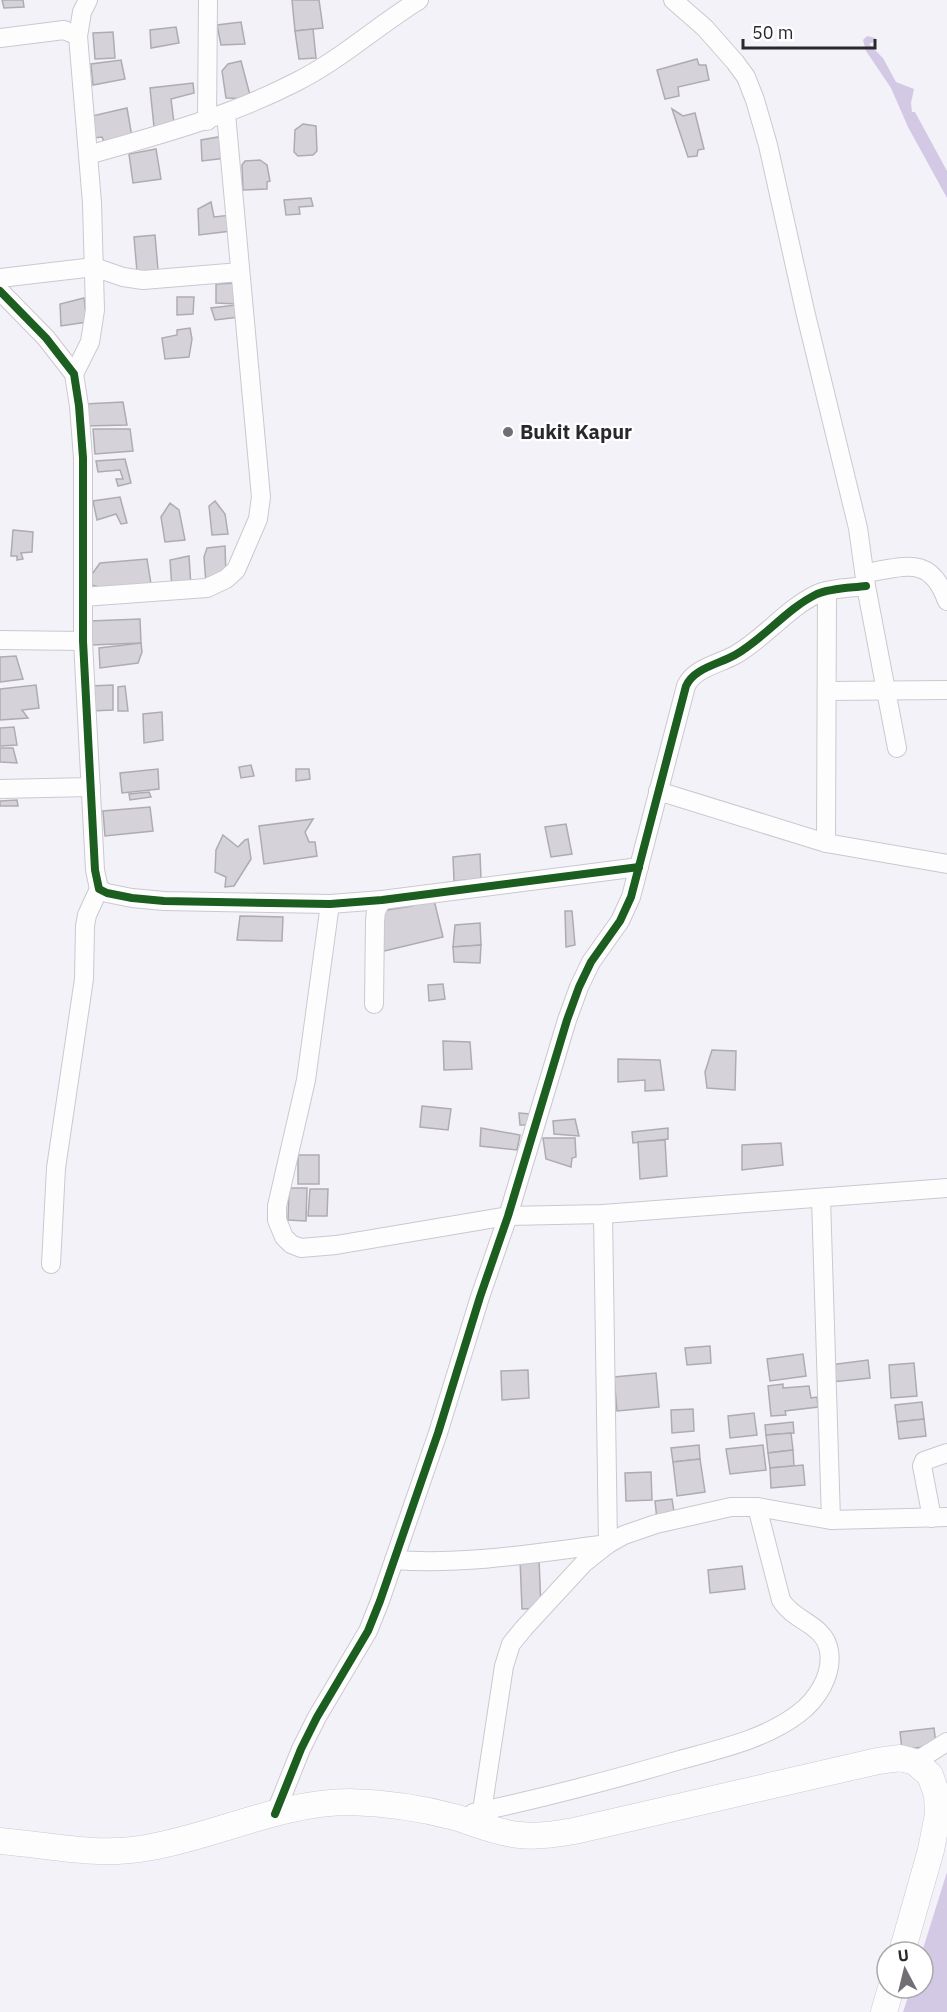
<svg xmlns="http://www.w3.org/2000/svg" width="947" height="2012" font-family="'IBM Plex Sans',sans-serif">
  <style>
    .water { fill: #d3c9e5 }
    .building { fill: #d5d3d9; stroke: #aeacb2; stroke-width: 1.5 }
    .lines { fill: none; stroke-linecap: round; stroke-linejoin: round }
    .street-casing { stroke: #cac9ce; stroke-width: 20 }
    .secondary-casing { stroke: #cac9ce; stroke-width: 27 }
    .street { stroke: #fdfdfe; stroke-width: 18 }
    .secondary { stroke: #fdfdfe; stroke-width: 26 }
    .cycleway-casing { stroke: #fff; stroke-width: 11 }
    .cycleway { stroke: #1b5e20; stroke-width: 8 }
    .poi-dot { fill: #716f74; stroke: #fff; stroke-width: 2 }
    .labels { text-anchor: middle; stroke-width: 4.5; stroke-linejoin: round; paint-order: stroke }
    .poi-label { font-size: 20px; font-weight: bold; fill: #2a282d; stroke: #fff; text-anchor: start }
  </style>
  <rect width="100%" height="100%" fill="#f4f2f9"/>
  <g class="water">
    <path d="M867 36 875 38 876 41 869 44 883 58 896 82 914 89 911 103 912 112H915L947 171V198L908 127 891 88 866 51 863 40Z"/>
    <path d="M947 1872V2012H903L911 1988H923L922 1952Z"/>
  </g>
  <g class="building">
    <path d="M2 0H23L24 7 4 8Z"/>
    <path d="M292 0H319L323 28 295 31Z"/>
    <path d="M241 22 245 44 221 45 217 25Z"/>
    <path d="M176 27 179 43 151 48 150 30Z"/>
    <path d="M313 29 316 58 299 59 295 31Z"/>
    <path d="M113 32 115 58 95 59 93 33Z"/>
    <path d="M697 59 699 65H706L709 80 678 87 679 96 665 99 657 70Z"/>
    <path d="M121 60 125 79 93 85 91 64Z"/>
    <path d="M241 61 251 99 226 98 222 71 228 64Z"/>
    <path d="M193 83 194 93 171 99 174 123 154 127 150 88Z"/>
    <path d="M127 108 132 137 105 144 102 137 93 138 92 116Z"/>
    <path d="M672 109 683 116 695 113 704 149 698 150 697 156 688 157Z"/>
    <path d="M303 124 316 126 317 151 313 155 298 156 294 152 295 130Z"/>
    <path d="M224 136 226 158 202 161 201 140Z"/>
    <path d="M156 149 161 179 133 183 129 154Z"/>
    <path d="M260 160 267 165 270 181 267 182V189L243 190 242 165 245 161Z"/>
    <path d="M311 198 313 206 299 207 300 214 286 215 284 200Z"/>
    <path d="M211 202 214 217 231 215V231L199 235 198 209Z"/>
    <path d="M155 235 158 270 137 272 134 237Z"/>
    <path d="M236 283 238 304 216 303V284Z"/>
    <path d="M177 297H194L193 314 177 315Z"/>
    <path d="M84 298 87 322 61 326 60 304Z"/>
    <path d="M236 305 239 317 215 320 211 308Z"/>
    <path d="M190 328 192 339 189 357 165 359 162 338 177 335V330Z"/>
    <path d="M123 402 127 425 84 426 85 404Z"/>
    <path d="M93 429H130L133 451 95 454Z"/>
    <path d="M125 459 131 483 118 486 116 479H123L120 470 98 472 96 461Z"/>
    <path d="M120 497 127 523 121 524 116 514 97 520 93 501Z"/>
    <path d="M215 501 225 514 228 534 212 535 209 506Z"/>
    <path d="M170 503 179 510 185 540 165 542 161 517Z"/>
    <path d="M13 530 33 532 32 552 21 553 23 559 17 560V556H11Z"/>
    <path d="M225 546 226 576 206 584 204 557 207 548Z"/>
    <path d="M189 556 191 587 172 589 170 560Z"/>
    <path d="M147 559 151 584 102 588 92 585 90 577 100 563Z"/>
    <path d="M140 619 141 643 91 645 90 621Z"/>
    <path d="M141 643 142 652 138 663 100 668 99 648Z"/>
    <path d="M16 656 23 679 0 682V657Z"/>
    <path d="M36 685 39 708 22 710 28 718 0 720V689Z"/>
    <path d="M113 685V710L91 711 90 686Z"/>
    <path d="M125 686 128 711H118V687Z"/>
    <path d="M162 712 163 740 144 743 143 714Z"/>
    <path d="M14 727 17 745 0 746V728Z"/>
    <path d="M0 748H13L17 763 0 762Z"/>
    <path d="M251 765 254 776 241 778 239 767Z"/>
    <path d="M158 769 159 789 122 793 120 773Z"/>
    <path d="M296 769H309L310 779 296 781Z"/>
    <path d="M149 792 151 797 130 800 129 794Z"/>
    <path d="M17 800 18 806H0V801Z"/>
    <path d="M150 807 153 831 105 836 103 811Z"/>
    <path d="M313 819 305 832 309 842H315L317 856 264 864 259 826Z"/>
    <path d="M566 824 572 854 551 857 545 827Z"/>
    <path d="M223 835 238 847 245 840 248 839 251 859 234 886 225 887 226 877 215 872 216 850Z"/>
    <path d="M480 854 481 879 454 881 453 857Z"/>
    <path d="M419 900H434L443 937 380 952 381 911 412 906Z"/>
    <path d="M565 911H572L575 945 566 947Z"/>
    <path d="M240 916 283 917 282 941 237 940Z"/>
    <path d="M480 923 481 945 453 947 455 925Z"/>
    <path d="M481 945 480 963 454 962 453 947Z"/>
    <path d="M443 984 445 999 429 1001 428 985Z"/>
    <path d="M443 1041 470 1042 472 1069 444 1070Z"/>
    <path d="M712 1050 736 1051 735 1090 707 1088 705 1072Z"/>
    <path d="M618 1059 660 1060 664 1090 645 1091V1080L618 1082Z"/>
    <path d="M422 1106 451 1109 448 1130 420 1127Z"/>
    <path d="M519 1113 530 1114 531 1125H520Z"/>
    <path d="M575 1119 579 1136 554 1134 553 1121Z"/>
    <path d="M481 1128 520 1135 517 1150 480 1146Z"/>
    <path d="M668 1128V1139L633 1143 632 1132Z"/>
    <path d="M543 1138H575L576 1157 572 1158 571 1167 546 1159Z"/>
    <path d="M665 1140 667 1176 640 1179 638 1142Z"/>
    <path d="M781 1143 783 1165 742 1170V1145Z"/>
    <rect x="298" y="1155" width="21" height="29"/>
    <path d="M289 1188H307L306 1221 288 1220Z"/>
    <path d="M310 1189H328L327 1216H308Z"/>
    <path d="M710 1346 711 1363 687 1365 685 1348Z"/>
    <path d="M803 1354 806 1376 770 1381 767 1359Z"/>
    <path d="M868 1360 870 1378 832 1382 830 1365Z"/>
    <path d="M914 1363 917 1396 891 1398 889 1365Z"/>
    <path d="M528 1370 529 1398 502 1400 501 1371Z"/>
    <path d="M656 1373 659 1407 617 1411 614 1377Z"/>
    <path d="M783 1384V1388L809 1386 811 1398 817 1397 818 1407 785 1411 786 1415 771 1416 768 1386Z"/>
    <path d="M922 1402 924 1419 897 1422 895 1405Z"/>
    <path d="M693 1409 694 1431 672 1433 671 1410Z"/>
    <path d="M754 1413 757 1435 730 1438 728 1416Z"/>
    <path d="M924 1419 926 1436 899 1439 897 1422Z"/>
    <path d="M793 1422 794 1433 766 1435 765 1425Z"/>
    <path d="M791 1433 793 1450 768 1453 766 1435Z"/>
    <path d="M699 1445 700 1459 673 1462 671 1448Z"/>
    <path d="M763 1445 766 1470 730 1474 726 1449Z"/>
    <path d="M793 1450 794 1466 770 1468 768 1453Z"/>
    <path d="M700 1459 705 1492 677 1496 673 1462Z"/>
    <path d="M803 1465 805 1485 771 1488 770 1468Z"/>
    <path d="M651 1472 652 1500 626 1501 625 1473Z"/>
    <path d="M672 1499 675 1518 657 1520 655 1501Z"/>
    <path d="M520 1559H539L541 1608 522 1609Z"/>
    <path d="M742 1566 745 1589 710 1593 708 1570Z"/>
    <path d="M934 1728 936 1745 902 1750 900 1732Z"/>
  </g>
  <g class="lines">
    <defs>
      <g id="street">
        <path d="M673 0 705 28 735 62 746 77 755 100 768 145 805 311 858 528 866 586 897 748"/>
        <path d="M0 38 64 30 78 36"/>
        <path d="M207 121 208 0"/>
        <path d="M88 155C160 135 230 116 296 82 340 60 377 26 419 0"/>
        <path d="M0 278 94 267 123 277 143 280 240 272"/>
        <path d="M0 291 46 338 74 374 79 406 83 458V641L95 870 99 889 107 893 132 898 164 901 330 904 382 900 639 867"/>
        <path d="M74 374 90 342 95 310 92 203 78 36 82 12 88 0"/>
        <path d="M865 573C905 567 930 554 947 601"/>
        <path d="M83 597 207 588 226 579 236 570 258 519 261 497 226 114"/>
        <path d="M0 640 83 641"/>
        <path d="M827 691 947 690"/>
        <path d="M0 789 91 787"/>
        <path d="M658 791 826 843 947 864"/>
        <path d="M826 843 827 591"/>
        <path d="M330 904 306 1080 277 1206V1220L284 1237 291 1244 301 1248 336 1245 508 1216 603 1214 947 1188"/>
        <path d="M374 1004 375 921 376 911 382 900"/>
        <path d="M821 1198 831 1520"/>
        <path d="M51 1264 56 1168 84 979 85 926 87 915 99 889"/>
        <path d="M932 1518 922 1466 924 1461 947 1453"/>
        <path d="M394 1560C466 1565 537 1553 608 1544L603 1214"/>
        <path d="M915 1762 947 1742"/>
        <path d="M482 1811 504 1666 511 1644 524 1628 584 1563 608 1544 624 1535 656 1524 731 1507H757L831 1520 947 1517"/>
        <path d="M473 1813C543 1798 612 1780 680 1760 720 1749 765 1739 798 1714 817 1700 833 1675 829 1651 825 1624 794 1622 781 1600L757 1507"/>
        <path d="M275 1814 301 1749 317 1717 368 1631 380 1601 438 1433 480 1297 508 1216 567 1020 579 987 591 962 620 921 631 897 686 686C694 668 719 664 735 655 765 638 786 609 817 594 831 588 850 588 866 586"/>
      </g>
      <g id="secondary">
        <path d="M0 1841C48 1845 97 1857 146 1848 214 1837 280 1802 350 1802 384 1803 421 1808 454 1817 476 1823 496 1833 520 1835 538 1837 556 1834 574 1831L878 1761 900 1758 915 1762 930 1775 937 1795 938 1814 931 1850 902 1952"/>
        <path d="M884 2012 891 1988"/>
      </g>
    </defs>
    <use href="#street" class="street-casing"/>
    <use href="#secondary" class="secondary-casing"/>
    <use href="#street" class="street"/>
    <use href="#secondary" class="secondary"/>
    <defs>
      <g id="cycleway">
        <path d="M0 291 46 338 74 374 79 406 83 458V641L95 870 99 889 107 893 132 898 164 901 330 904 382 900 639 867"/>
        <path d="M275 1814 301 1749 317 1717 368 1631 380 1601 438 1433 480 1297 508 1216 567 1020 579 987 591 962 620 921 631 897 686 686C694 668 719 664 735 655 765 638 786 609 817 594 831 588 850 588 866 586"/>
      </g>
    </defs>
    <use href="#cycleway" class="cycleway-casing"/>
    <use href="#cycleway" class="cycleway"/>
  </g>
  <circle class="poi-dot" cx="508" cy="432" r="6"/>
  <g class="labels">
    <g class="poi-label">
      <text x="520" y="439">Bukit Kapur</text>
    </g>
  </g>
  <g transform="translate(905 1970) rotate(353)"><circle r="28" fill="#ffffff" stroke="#aaa9ab" stroke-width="1.5"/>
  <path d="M0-4.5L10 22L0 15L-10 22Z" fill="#716f74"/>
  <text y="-9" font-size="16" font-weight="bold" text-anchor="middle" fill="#2a282d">U</text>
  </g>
  <path d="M743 39v9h132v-9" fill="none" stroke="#2a282d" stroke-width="3"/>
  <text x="752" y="39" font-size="18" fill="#2a282d" stroke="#ffffff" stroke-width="4.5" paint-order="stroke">50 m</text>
</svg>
